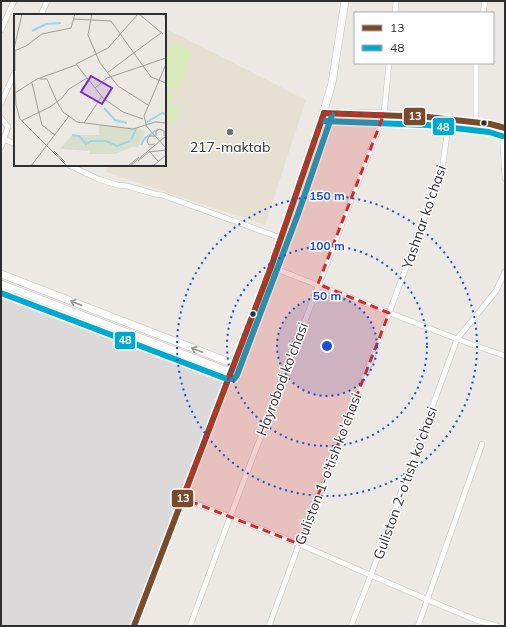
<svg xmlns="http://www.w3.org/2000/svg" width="506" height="627" font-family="Mulish,sans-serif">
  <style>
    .industrial { fill: #dcd9db }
    .education { fill: #e6e0d3 }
    .pitch { fill: #d9eabb }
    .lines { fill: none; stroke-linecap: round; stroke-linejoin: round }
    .street-casing { stroke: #c5c4c5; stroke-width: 6 }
    .secondary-casing { stroke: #c5c4c5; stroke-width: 8 }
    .street { stroke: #fcfcfb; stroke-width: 5 }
    .secondary { stroke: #fcfcfb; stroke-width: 7 }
    .bus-1-casing { stroke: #fff; stroke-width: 9 }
    .bus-2-casing { stroke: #fff; stroke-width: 9 }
    .bus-1 { stroke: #7a4b2a; stroke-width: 6 }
    .bus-2 { stroke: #00a9ce; stroke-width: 6 }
    .oneway { stroke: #959594 }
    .marked { fill: #d62828; fill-opacity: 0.2; stroke: #d62828; stroke-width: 3; stroke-dasharray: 8 5; stroke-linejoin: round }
    .ring { fill: none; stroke: #1d4ed8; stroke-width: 2; stroke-dasharray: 2 4 }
    .bus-dot { fill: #2e2e2e; stroke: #fff; stroke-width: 1.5 }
    .poi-dot { fill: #706f6e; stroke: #fff; stroke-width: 1.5 }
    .labels { text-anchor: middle; stroke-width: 3; stroke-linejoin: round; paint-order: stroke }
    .poi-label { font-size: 14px; fill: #2e2e2e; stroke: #fff }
    .street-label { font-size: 14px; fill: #2e2e2e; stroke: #fff }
    .inset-river { fill: none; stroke: #99d6ec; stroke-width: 2 }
    .inset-road { fill: none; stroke: #a09e9b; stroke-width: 1 }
    .view { fill: #7b2cbf; fill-opacity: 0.15; stroke: #7b2cbf; stroke-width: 2 }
    .inset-edge { fill: none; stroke: #2e2e2e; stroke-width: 2 }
    .centre { fill: #1d4ed8; stroke: #fff; stroke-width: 2 }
    .ring-label { font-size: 12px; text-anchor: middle; font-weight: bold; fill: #1d4ed8; stroke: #fff; stroke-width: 3; stroke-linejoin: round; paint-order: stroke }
    .line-badge { stroke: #fff; stroke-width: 1.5 }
    .badge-label { font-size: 11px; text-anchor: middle; font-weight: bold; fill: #fff }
  </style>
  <rect width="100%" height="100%" fill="#ece8e4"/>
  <path class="industrial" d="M1 284 230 372 134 626H1Z"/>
  <path class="education" d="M165 28 306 100 265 225 106 172 108 165H165Z"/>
  <g class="pitch">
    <path d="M172 43 193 51 178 92 165 87V61Z"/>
    <path d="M165 91 174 95 171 104 165 102Z"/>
    <path d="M165 104 179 109 175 123 165 120Z"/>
  </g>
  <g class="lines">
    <defs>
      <g id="street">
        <path d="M395 13 396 1"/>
        <path d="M483 13 485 1"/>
        <path d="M41 15 47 1"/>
        <path d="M1 30 14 1"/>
        <path d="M1 103 15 72"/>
        <path d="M1 118 8 127 1 147"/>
        <path d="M476 123V63"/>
        <path d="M502 127 505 178"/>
        <path d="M4 139 15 144"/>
        <path d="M69 165 98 179 117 185 127 186 155 194 162 195 281 238"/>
        <path d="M271 267 457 339 505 356"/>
        <path d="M182 498 299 544 428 600 476 620 497 626"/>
        <path d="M190 626 230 517 384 114 389 63"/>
        <path d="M269 626 299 544 389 313 442 171 449 119"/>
        <path d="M351 626 371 575 457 339 496 291 505 272"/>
        <path d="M418 626 482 444"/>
      </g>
      <g id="secondary">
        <path d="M324 113 400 114 449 119 505 127"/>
        <path d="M1 274 234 364"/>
        <path d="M1 284 230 372"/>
        <path d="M134 626 271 267 313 148 332 83 345 1"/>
      </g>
    </defs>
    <use href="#street" class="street-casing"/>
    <use href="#secondary" class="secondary-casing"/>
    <use href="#street" class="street"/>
    <use href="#secondary" class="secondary"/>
    <defs>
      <g id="bus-1">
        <path d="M324 113 428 117 490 124 505 128"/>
        <path d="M134 626 271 267 324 113"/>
      </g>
      <g id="bus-2">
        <path d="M324 121 427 125 489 132 502 136"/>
        <path d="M1 293 227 379H234L237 375 298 214 332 115"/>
      </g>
    </defs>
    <use href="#bus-1" class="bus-1-casing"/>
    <use href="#bus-2" class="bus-2-casing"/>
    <use href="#bus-1" class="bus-1"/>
    <use href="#bus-2" class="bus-2"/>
  </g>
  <defs><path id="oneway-shaft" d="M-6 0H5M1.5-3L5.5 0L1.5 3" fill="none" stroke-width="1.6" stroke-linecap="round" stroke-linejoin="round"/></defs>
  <g class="oneway">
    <use href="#oneway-shaft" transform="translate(76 303) rotate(-159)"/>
    <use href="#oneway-shaft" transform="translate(197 350) rotate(-159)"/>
  </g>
  <path class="marked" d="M324 113 384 114 318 284 389 313 299 544 182 498 240 349Z"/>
  <circle cx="327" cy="346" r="50" fill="#1d4ed8" fill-opacity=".12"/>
  <g class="ring">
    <circle cx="327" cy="346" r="50"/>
    <circle cx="327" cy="346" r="100"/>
    <circle cx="327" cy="346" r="150"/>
  </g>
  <g class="bus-dot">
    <circle cx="484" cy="123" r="3.5"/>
    <circle cx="253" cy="314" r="3.5"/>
  </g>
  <circle class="poi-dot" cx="230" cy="132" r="4"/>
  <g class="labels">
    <g class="poi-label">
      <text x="230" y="152">217-maktab</text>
    </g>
    <g class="street-label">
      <text transform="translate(424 217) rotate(-71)" y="5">Yashnar ko'chasi</text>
      <text transform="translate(282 379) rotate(-69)" y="5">Hayrobod ko'chasi</text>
      <text transform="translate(328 469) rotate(-69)" y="5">Guliston 1-o'tish ko'chasi</text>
      <text transform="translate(405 483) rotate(-70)" y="5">Guliston 2-o'tish ko'chasi</text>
    </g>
  </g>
  <g transform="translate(14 14)">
    <rect width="152" height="152" fill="#ece8e4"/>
    <path d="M88 111 125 114 131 118 124 133H117L101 140H76L75 137 46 135 58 121H85V112Z" fill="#d8e0cc"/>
    <path class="inset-river" d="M18 17 32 10 47 9M90 94 101 106 113 109M133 108 148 99 152 100M58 121 65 122 72 130 77 127H92M117 126 122 115M92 127 103 132 116 127M127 131 130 125 144 115"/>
    <path class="inset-road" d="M78 0 74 21 86 49 104 72 134 91M124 0 94 34 62 50 89 84 109 98 129 105M125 0 149 20M151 0 152 13M59 5 97 7 137 63 152 69M0 35 8 0M0 37 12 32 28 20 57 14 61 0M1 37V57M121 38 147 19M152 50 130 102 133 113 152 134M0 55 2 91 6 105 53 152M93 59 121 38M26 65H33L43 88M18 69 25 99M81 74 93 64 152 44M1 79 23 65 62 51M43 88 49 98 63 108 119 115 141 108 152 109M25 99 28 111 41 121M7 107 36 93 48 84 55 75 73 64M70 109 88 82M141 122H135L133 127 135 131 141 130M142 122V117L146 115 150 117V122M40 137 51 148M135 138 152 136M136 138 144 147M124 147 136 137M17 152 55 102M114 152 125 143M116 152 152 122M139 152 152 141"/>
    <path class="view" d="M77 62 98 74 88 90 67 78Z"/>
    <rect width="152" height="152" class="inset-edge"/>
  </g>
  <circle cx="327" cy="346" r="6" class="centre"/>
  <g class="ring-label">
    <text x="327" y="200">150 m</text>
    <text x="327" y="250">100 m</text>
    <text x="327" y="300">50 m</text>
  </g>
  <g class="line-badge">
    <rect x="403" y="107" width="23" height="19" rx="4" fill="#7a4b2a"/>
    <rect x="432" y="117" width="23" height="19" rx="4" fill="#00a9ce"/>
    <rect x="114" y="331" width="22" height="19" rx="4" fill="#00a9ce"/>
    <rect x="171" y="489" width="23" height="19" rx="4" fill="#7a4b2a"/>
  </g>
  <g class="badge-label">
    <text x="415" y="120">13</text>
    <text x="443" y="131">48</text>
    <text x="125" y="344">48</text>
    <text x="183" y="502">13</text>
  </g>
  <rect width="506" height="627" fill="none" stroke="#2e2e2e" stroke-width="4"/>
  <rect x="354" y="12" width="140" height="52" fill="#ffffff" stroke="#ababab"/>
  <rect x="362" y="25" width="20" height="6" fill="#7a4b2a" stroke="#ababab"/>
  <text x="390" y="32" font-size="12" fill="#2e2e2e">13</text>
  <rect x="362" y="45" width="20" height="6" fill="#00a9ce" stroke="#ababab"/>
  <text x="390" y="52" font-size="12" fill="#2e2e2e">48</text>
</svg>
